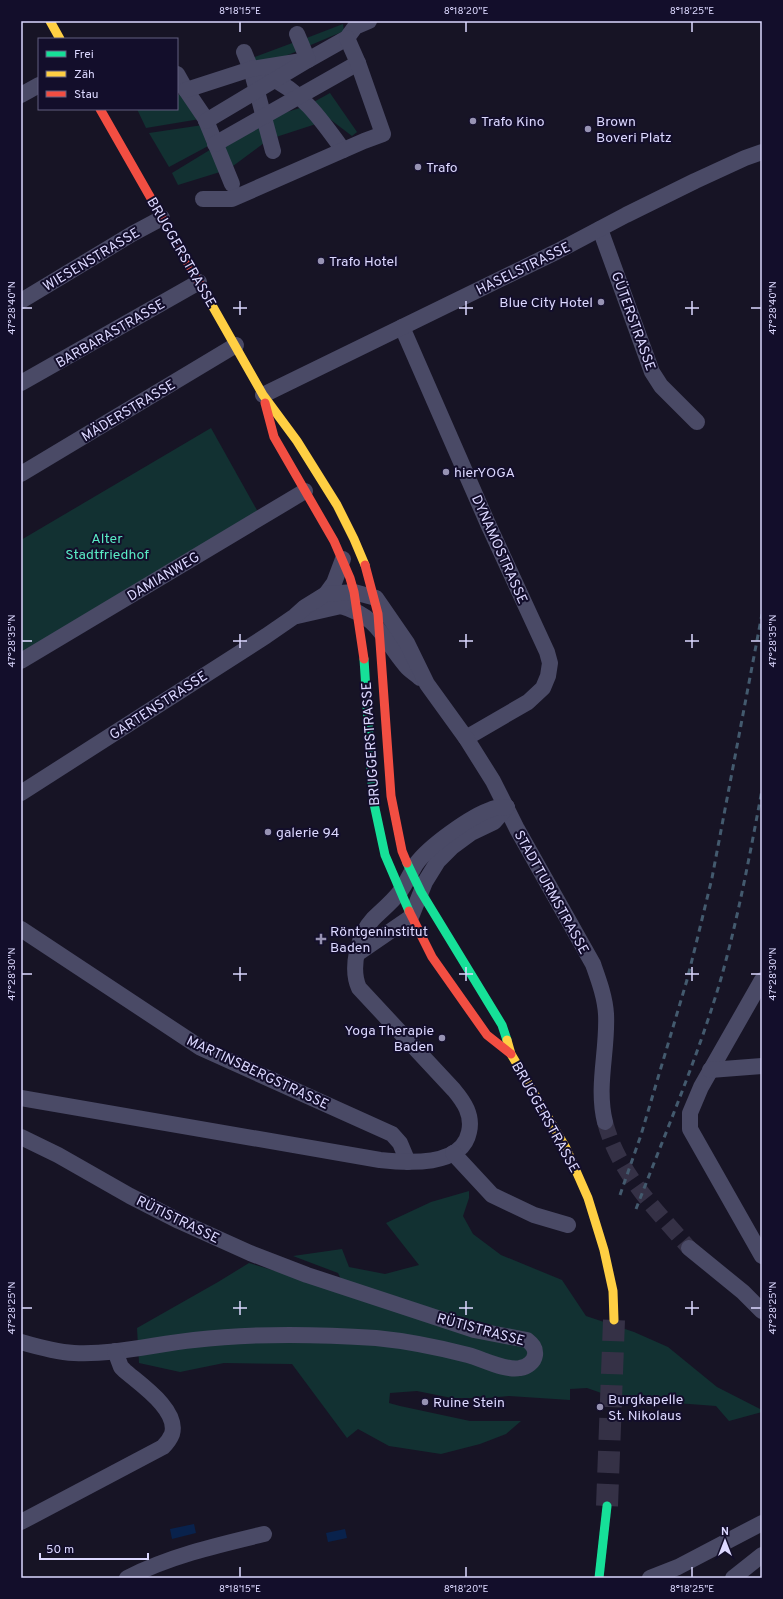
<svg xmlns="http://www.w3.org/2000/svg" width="783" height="1599" font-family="Overpass,sans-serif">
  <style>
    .green { fill: #123132 }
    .water { fill: #09224c }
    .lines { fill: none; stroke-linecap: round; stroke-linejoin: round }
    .street-tunnel { stroke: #353146; stroke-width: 16; stroke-dasharray: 16 8; stroke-linecap: butt }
    .primary-tunnel { stroke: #353146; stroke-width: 22; stroke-dasharray: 22 11; stroke-linecap: butt }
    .street { stroke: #4a4a66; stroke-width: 16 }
    .fast { stroke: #16e098; stroke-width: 9 }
    .slow { stroke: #ffcf43; stroke-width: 9 }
    .jam { stroke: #f24e42; stroke-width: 9 }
    .rail { stroke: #435a6e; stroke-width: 3; stroke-dasharray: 6 5; stroke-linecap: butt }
    .ticks { fill: none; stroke: #dcd8ff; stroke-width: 1.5 }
    .poi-dot { fill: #9793b3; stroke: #130e2b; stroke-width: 1.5 }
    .labels { text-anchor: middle; stroke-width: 4; stroke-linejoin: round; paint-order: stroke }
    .poi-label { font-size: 14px; fill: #dcd8ff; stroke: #130e2b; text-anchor: start }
    .street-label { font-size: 14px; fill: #dcd8ff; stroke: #130e2b }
    .park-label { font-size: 14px; fill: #59eac4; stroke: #130e2b }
    .neatline { fill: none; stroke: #dcd8ff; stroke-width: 1.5 }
    .ticks-label { font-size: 10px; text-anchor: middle; fill: #dcd8ff }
  </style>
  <rect width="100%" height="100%" fill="#171425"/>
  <g class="green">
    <path d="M343 24 344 31 306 47 304 39Z"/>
    <path d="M295 42 300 50 258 67 252 58Z"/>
    <path d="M330 93 357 132 352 136 310 104Z"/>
    <path d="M184 94 200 119 146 128 137 109H177V95Z"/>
    <path d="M303 107 316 124 273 138 271 117Z"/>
    <path d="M261 122 268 140 233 166 220 146Z"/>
    <path d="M203 125 210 145 169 167 149 133Z"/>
    <path d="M213 148 220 172 178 185 172 173Z"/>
    <path d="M211 428 258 512 21 655V540Z"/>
    <path d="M469 1191V1198L463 1216 473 1234 501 1255 562 1280 586 1316 634 1332 668 1347 717 1387 762 1410V1412L729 1421 716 1406 676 1403 633 1404 587 1388 570 1389V1400L509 1396 487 1398H452L417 1391 390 1393 389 1403 400 1406 470 1421H521L506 1434 480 1444 441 1454 389 1446 358 1429 347 1438 292 1364 224 1363 180 1372 139 1363 137 1328 218 1282 249 1263 348 1293 338 1273 293 1256 342 1249 349 1267 385 1274 419 1265 386 1223 431 1202Z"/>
  </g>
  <g class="water">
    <path d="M194 1524 196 1533 172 1539 170 1529Z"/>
    <path d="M345 1529 347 1538 328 1542 326 1533Z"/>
  </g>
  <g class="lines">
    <path class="street-tunnel" d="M605 1122C618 1172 655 1209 689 1248"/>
    <path class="primary-tunnel" d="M607 1506 614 1320"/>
    <g class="street">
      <path d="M244 52 251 69 273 151"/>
      <path d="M177 74 186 90 205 118 232 184"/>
      <path d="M268 77C301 90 323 122 343 150"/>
      <path d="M186 90 251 69 308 60 347 38 355 27 369 21"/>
      <path d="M21 95 39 85"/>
      <path d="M206 121 308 60 297 34"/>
      <path d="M215 144 358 63"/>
      <path d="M203 199H232L364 141 383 134 358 63 347 38"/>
      <path d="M600 229 652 372 661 386 697 422"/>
      <path d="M21 301 132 234 162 218"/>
      <path d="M402 327 488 524 547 652 550 663 548 676 543 688 528 702 466 738"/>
      <path d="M21 383 199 282"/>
      <path d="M263 395 556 252 626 215 695 181 745 158 762 152"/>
      <path d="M21 474 236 345"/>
      <path d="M326 594 334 583 343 559"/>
      <path d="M341 606C379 617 383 639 406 666 410 671 416 674 420 678"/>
      <path d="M297 616 341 606 348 600"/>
      <path d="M21 661 305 491"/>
      <path d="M21 793 266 636 295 616 305 607 326 594 354 592 376 598 407 643 427 684 466 738 493 781 517 829 593 964C599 981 605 997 606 1014 608 1050 596 1086 605 1122"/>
      <path d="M21 929 201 1048 392 1134 400 1143 408 1162"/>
      <path d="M357 954 411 917 425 882 438 861 452 847 471 833 494 822 507 807"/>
      <path d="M762 980 701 1087 690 1113V1129L762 1256"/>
      <path d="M710 1070 762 1066"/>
      <path d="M21 1098 380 1160C407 1163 462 1167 469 1132 473 1115 464 1102 454 1090L359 988C350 968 358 935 373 919 382 910 391 903 399 893 406 884 410 874 416 864 429 846 471 816 492 809 496 807 502 808 507 807"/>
      <path d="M21 1137 58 1155 130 1196 179 1221 250 1253 307 1275 474 1330 527 1340C532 1344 536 1348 535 1355 534 1362 527 1367 520 1368 505 1371 483 1359 468 1355 437 1347 407 1341 376 1338 316 1334 254 1333 194 1340 155 1344 115 1355 74 1353 56 1352 38 1347 21 1342"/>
      <path d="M453 1153 492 1195 534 1215 568 1225"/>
      <path d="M689 1248 743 1292 762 1311"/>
      <path d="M21 1522 163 1447C167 1443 170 1439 172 1434 179 1410 140 1384 125 1371L121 1367 115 1351"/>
      <path d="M127 1578C170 1556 218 1545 264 1534"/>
      <path d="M650 1578 678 1567 762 1523"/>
      <path d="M733 1578 762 1555"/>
    </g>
    <g class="fast">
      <path d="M364 659 373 799 385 855 409 911"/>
      <path d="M407 863 421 892 502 1025 507 1040"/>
      <path d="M599 1578 607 1506"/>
    </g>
    <g class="slow">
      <path d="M50 21 60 39"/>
      <path d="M209 300 263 395 297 441 337 505 354 539 365 565"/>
      <path d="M507 1040 511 1054 566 1148 588 1198 604 1250 613 1291 614 1320"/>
    </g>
    <g class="jam">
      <path d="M100 109 209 300"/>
      <path d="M265 403 274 437 334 541 350 578 354 592 364 659"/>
      <path d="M365 565 378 614 391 796 402 851 407 863"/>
      <path d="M409 911 432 957 487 1035 511 1054"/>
    </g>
    <g class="rail">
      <path d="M620 1195 641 1135 687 980 696 944 712 878 762 614"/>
      <path d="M636 1209C665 1134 697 1059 720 982 738 919 750 854 762 790"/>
    </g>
  </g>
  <path class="ticks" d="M240 22V32M466 22V32M692 22V32M240 301V315M466 301V315M692 301V315M22 308H32M233 308H247M459 308H473M685 308H699M751 308H761M240 634V648M466 634V648M692 634V648M22 641H32M233 641H247M459 641H473M685 641H699M751 641H761M240 967V981M466 967V981M692 967V981M22 974H32M233 974H247M459 974H473M685 974H699M751 974H761M240 1301V1315M466 1301V1315M692 1301V1315M22 1308H32M233 1308H247M459 1308H473M685 1308H699M751 1308H761M240 1567V1577M466 1567V1577M692 1567V1577"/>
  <g class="poi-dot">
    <circle cx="473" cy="121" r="4"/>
    <circle cx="588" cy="129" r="4"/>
    <circle cx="418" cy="167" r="4"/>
    <circle cx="321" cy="261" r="4"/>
    <circle cx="601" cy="302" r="4"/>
    <circle cx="446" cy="472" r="4"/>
    <circle cx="268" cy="832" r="4"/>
    <path d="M319 933h4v4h4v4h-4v4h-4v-4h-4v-4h4z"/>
    <circle cx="442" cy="1038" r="4"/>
    <circle cx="425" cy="1402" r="4"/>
    <circle cx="600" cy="1407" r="4"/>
  </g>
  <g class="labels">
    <g class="poi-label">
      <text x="481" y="126">Trafo Kino</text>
      <text x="596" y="126">Brown<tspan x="596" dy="16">Boveri Platz</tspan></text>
      <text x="426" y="172">Trafo</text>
      <text x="329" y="266">Trafo Hotel</text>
      <text x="593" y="307" text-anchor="end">Blue City Hotel</text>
      <text x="454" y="477">hierYOGA</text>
      <text x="276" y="837">galerie 94</text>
      <text x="330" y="936">Röntgeninstitut<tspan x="330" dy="16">Baden</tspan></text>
      <text x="434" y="1035" text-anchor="end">Yoga Therapie<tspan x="434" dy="16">Baden</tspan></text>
      <text x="608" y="1404">Burgkapelle<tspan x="608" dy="16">St. Nikolaus</tspan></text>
      <text x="433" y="1407">Ruine Stein</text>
    </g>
    <g class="street-label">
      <text transform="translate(182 252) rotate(60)" y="5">BRUGGERSTRASSE</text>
      <text transform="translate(91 259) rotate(-31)" y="5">WIESENSTRASSE</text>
      <text transform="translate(523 268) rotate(-26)" y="5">HASELSTRASSE</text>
      <text transform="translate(634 321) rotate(70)" y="5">GÜTERSTRASSE</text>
      <text transform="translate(110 333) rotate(-30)" y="5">BARBARASTRASSE</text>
      <text transform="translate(128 410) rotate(-31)" y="5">MÄDERSTRASSE</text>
      <text transform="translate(500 549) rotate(66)" y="5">DYNAMOSTRASSE</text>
      <text transform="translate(163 576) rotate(-31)" y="5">DAMIANWEG</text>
      <text transform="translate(158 705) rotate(-33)" y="5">GARTENSTRASSE</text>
      <text transform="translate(370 744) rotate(-94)" y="5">BRUGGERSTRASSE</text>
      <text transform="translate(552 892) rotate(61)" y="5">STADTTURMSTRASSE</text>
      <text transform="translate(258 1072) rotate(25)" y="5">MARTINSBERGSTRASSE</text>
      <text transform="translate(546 1117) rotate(61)" y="5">BRUGGERSTRASSE</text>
      <text transform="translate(178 1219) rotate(26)" y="5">RÜTISTRASSE</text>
      <text transform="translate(481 1329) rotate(15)" y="5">RÜTISTRASSE</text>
    </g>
    <g class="park-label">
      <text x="107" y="543">Alter<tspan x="107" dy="16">Stadtfriedhof</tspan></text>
    </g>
  </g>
  <rect width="783" height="1599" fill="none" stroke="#130e2b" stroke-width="44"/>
  <rect x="38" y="38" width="140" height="72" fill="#130e2b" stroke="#635f80"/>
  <rect x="46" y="51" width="20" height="6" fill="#16e098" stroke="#635f80"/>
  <text x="74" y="58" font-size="12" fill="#dcd8ff">Frei</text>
  <rect x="46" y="71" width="20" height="6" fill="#ffcf43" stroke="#635f80"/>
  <text x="74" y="78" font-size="12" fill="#dcd8ff">Zäh</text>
  <rect x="46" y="91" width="20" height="6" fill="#f24e42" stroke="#635f80"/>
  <text x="74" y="98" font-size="12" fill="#dcd8ff">Stau</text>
  <g transform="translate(725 1541)" stroke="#130e2b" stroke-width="3" paint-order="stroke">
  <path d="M0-3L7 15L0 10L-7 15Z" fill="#dcd8ff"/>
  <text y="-6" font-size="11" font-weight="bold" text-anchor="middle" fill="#dcd8ff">N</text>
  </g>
  <path d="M40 1553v6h108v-6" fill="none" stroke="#dcd8ff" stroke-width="2"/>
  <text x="46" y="1553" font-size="12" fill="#dcd8ff" stroke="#130e2b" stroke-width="3" paint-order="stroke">50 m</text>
  <rect x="22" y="22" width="739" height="1555" class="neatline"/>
  <g class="ticks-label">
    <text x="240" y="14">8°18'15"E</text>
    <text x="466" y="14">8°18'20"E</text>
    <text x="692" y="14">8°18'25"E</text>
    <text transform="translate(11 308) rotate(-90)" y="4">47°28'40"N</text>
    <text transform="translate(772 308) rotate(-90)" y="4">47°28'40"N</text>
    <text transform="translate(11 641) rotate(-90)" y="4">47°28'35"N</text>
    <text transform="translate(772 641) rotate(-90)" y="4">47°28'35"N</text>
    <text transform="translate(11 974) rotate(-90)" y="4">47°28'30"N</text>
    <text transform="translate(772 974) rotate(-90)" y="4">47°28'30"N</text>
    <text transform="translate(11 1308) rotate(-90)" y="4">47°28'25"N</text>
    <text transform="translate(772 1308) rotate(-90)" y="4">47°28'25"N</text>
    <text x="240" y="1592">8°18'15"E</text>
    <text x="466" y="1592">8°18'20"E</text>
    <text x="692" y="1592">8°18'25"E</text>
  </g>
</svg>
